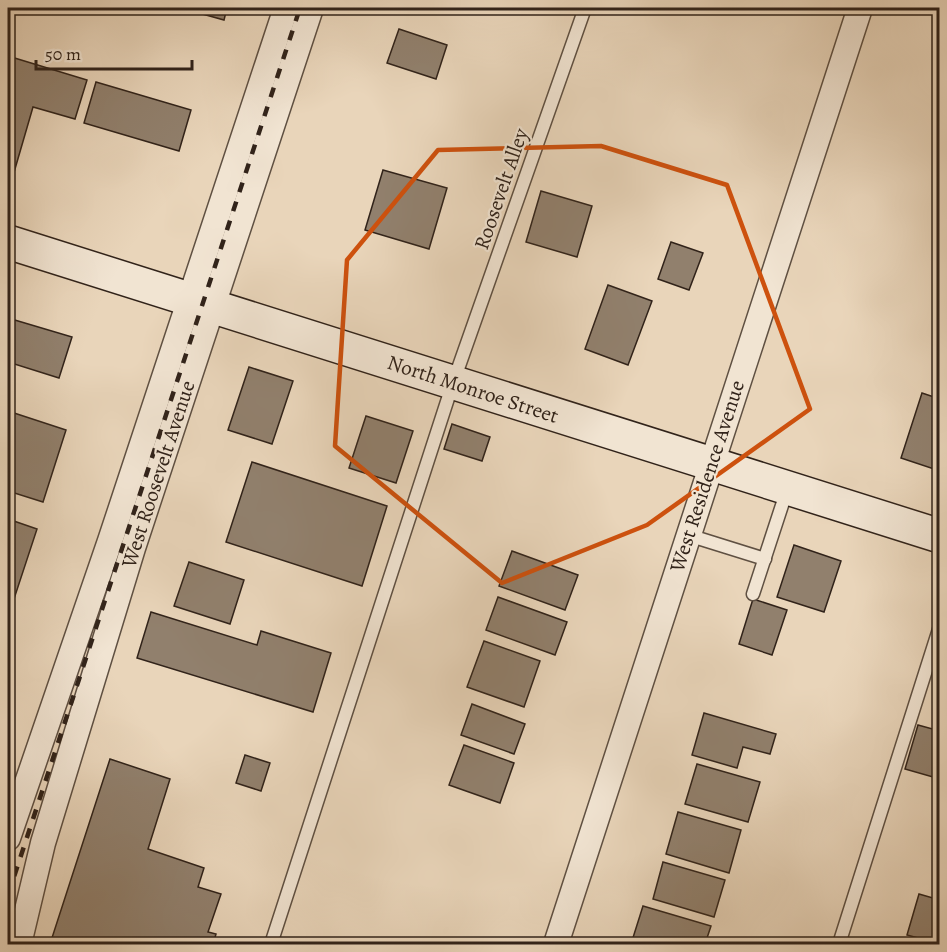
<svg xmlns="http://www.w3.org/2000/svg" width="947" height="952" font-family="Alegreya,serif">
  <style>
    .building { fill: #91806d; stroke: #31231a; stroke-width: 1.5 }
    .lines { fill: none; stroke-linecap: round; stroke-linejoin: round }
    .service-casing { stroke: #5f5042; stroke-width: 15 }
    .minor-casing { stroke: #5f5042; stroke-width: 27 }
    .secondary-casing { stroke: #31231a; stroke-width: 36 }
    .service { stroke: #f1e4d2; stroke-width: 12 }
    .minor { stroke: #f1e4d2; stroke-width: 24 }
    .secondary { stroke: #f1e4d2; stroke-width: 33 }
    .rail { stroke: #31231a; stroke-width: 4.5; stroke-dasharray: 10 10; stroke-linecap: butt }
    .marked { fill: none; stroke: #cd510e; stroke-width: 4.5; stroke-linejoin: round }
    .labels { text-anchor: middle; stroke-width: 4.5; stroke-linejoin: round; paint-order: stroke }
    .street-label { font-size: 21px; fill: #31231a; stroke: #f1e4d2 }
  </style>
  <rect width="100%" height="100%" fill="#e9d5ba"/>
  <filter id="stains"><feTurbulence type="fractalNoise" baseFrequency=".00333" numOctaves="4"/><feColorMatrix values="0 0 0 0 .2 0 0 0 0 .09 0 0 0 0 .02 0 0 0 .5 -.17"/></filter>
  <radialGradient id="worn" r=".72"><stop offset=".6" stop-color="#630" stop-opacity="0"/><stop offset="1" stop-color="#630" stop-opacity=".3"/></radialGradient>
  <g class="building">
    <path d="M181 8H227L224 20Z"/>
    <path d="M399 29 447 45 436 79 387 63Z"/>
    <path d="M8 56 87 80 75 119 33 107 8 193Z"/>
    <path d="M96 82 191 110 179 151 84 123Z"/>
    <path d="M383 170 447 188 429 249 365 230Z"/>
    <path d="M541 191 592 206 577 257 526 242Z"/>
    <path d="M671 242 703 253 689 290 658 279Z"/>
    <path d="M608 285 652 301 628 365 585 349Z"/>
    <path d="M8 318 72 337 59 378 8 362Z"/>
    <path d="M249 367 293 381 272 444 228 430Z"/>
    <path d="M922 393 940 399V471L901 458Z"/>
    <path d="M8 411 66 430 43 502 8 491Z"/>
    <path d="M366 416 413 431 396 483 349 468Z"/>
    <path d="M452 424 490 437 482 461 444 449Z"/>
    <path d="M252 462 387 506 362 586 226 542Z"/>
    <path d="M8 519 37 529 12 605 8 603Z"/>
    <path d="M794 545 841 561 824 612 777 597Z"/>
    <path d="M512 551 578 575 565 610 499 586Z"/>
    <path d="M189 562 244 580 230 624 174 606Z"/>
    <path d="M498 597 567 622 555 655 486 630Z"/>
    <path d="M753 599 787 610 772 655 739 644Z"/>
    <path d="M151 612 257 645 261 631 331 653 313 712 137 658Z"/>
    <path d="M484 641 540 661 524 707 467 687Z"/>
    <path d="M472 704 525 724 514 754 461 735Z"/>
    <path d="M704 713 776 734 770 754 743 747 737 768 692 755Z"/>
    <path d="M918 725 940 731V779L905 769Z"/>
    <path d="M464 745 514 763 500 803 449 785Z"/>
    <path d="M245 755 270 763 261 791 236 783Z"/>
    <path d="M110 759 170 779 148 849 204 868 198 887 221 894 208 932 216 934 213 944H50Z"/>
    <path d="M697 764 760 782 748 822 685 804Z"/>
    <path d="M678 812 741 830 729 873 666 854Z"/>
    <path d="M663 862 725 880 714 917 653 899Z"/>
    <path d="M919 894 940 900V944L907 935Z"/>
    <path d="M643 906 711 926 705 944H631Z"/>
  </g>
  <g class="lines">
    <defs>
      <g id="service">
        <path d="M688 535 765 559"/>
        <path d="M753 594 787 490"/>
        <path d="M271 944 453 383 585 8"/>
        <path d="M839 944 940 626"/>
      </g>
      <g id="minor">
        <path d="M8 838 110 541 286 8"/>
        <path d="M19 944 43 843 133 548 311 8"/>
        <path d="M556 944 860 8"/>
      </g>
      <path id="secondary" d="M8 242 940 536"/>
    </defs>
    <use href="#service" class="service-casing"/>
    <use href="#minor" class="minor-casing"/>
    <use href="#secondary" class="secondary-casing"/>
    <use href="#service" class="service"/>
    <use href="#minor" class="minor"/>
    <use href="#secondary" class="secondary"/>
    <path class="rail" d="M8 895 300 8"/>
  </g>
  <path class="marked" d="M601 146 727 185 810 409 647 525 502 583 335 446 347 260 438 150Z"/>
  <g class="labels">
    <g class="street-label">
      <text transform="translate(501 189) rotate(-71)" y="7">Roosevelt Alley</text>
      <text transform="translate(473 389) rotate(18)" y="7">North Monroe Street</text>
      <text transform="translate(158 474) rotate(-72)" y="7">West Roosevelt Avenue</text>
      <text transform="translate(707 476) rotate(-72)" y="7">West Residence Avenue</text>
    </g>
  </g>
  <rect width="947" height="952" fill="none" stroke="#e9d5ba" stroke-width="30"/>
  <rect x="9" y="9" width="929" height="934" fill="none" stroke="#31231a" stroke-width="3"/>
  <rect x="15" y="15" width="917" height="922" fill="none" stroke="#31231a" stroke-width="1.5"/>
  <path d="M36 60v9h156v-9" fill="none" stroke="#31231a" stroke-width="3"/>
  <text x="45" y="60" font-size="18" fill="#31231a" stroke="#f1e4d2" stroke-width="4.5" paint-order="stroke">50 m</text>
  <rect width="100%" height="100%" filter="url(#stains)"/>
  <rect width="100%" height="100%" fill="url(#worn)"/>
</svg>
